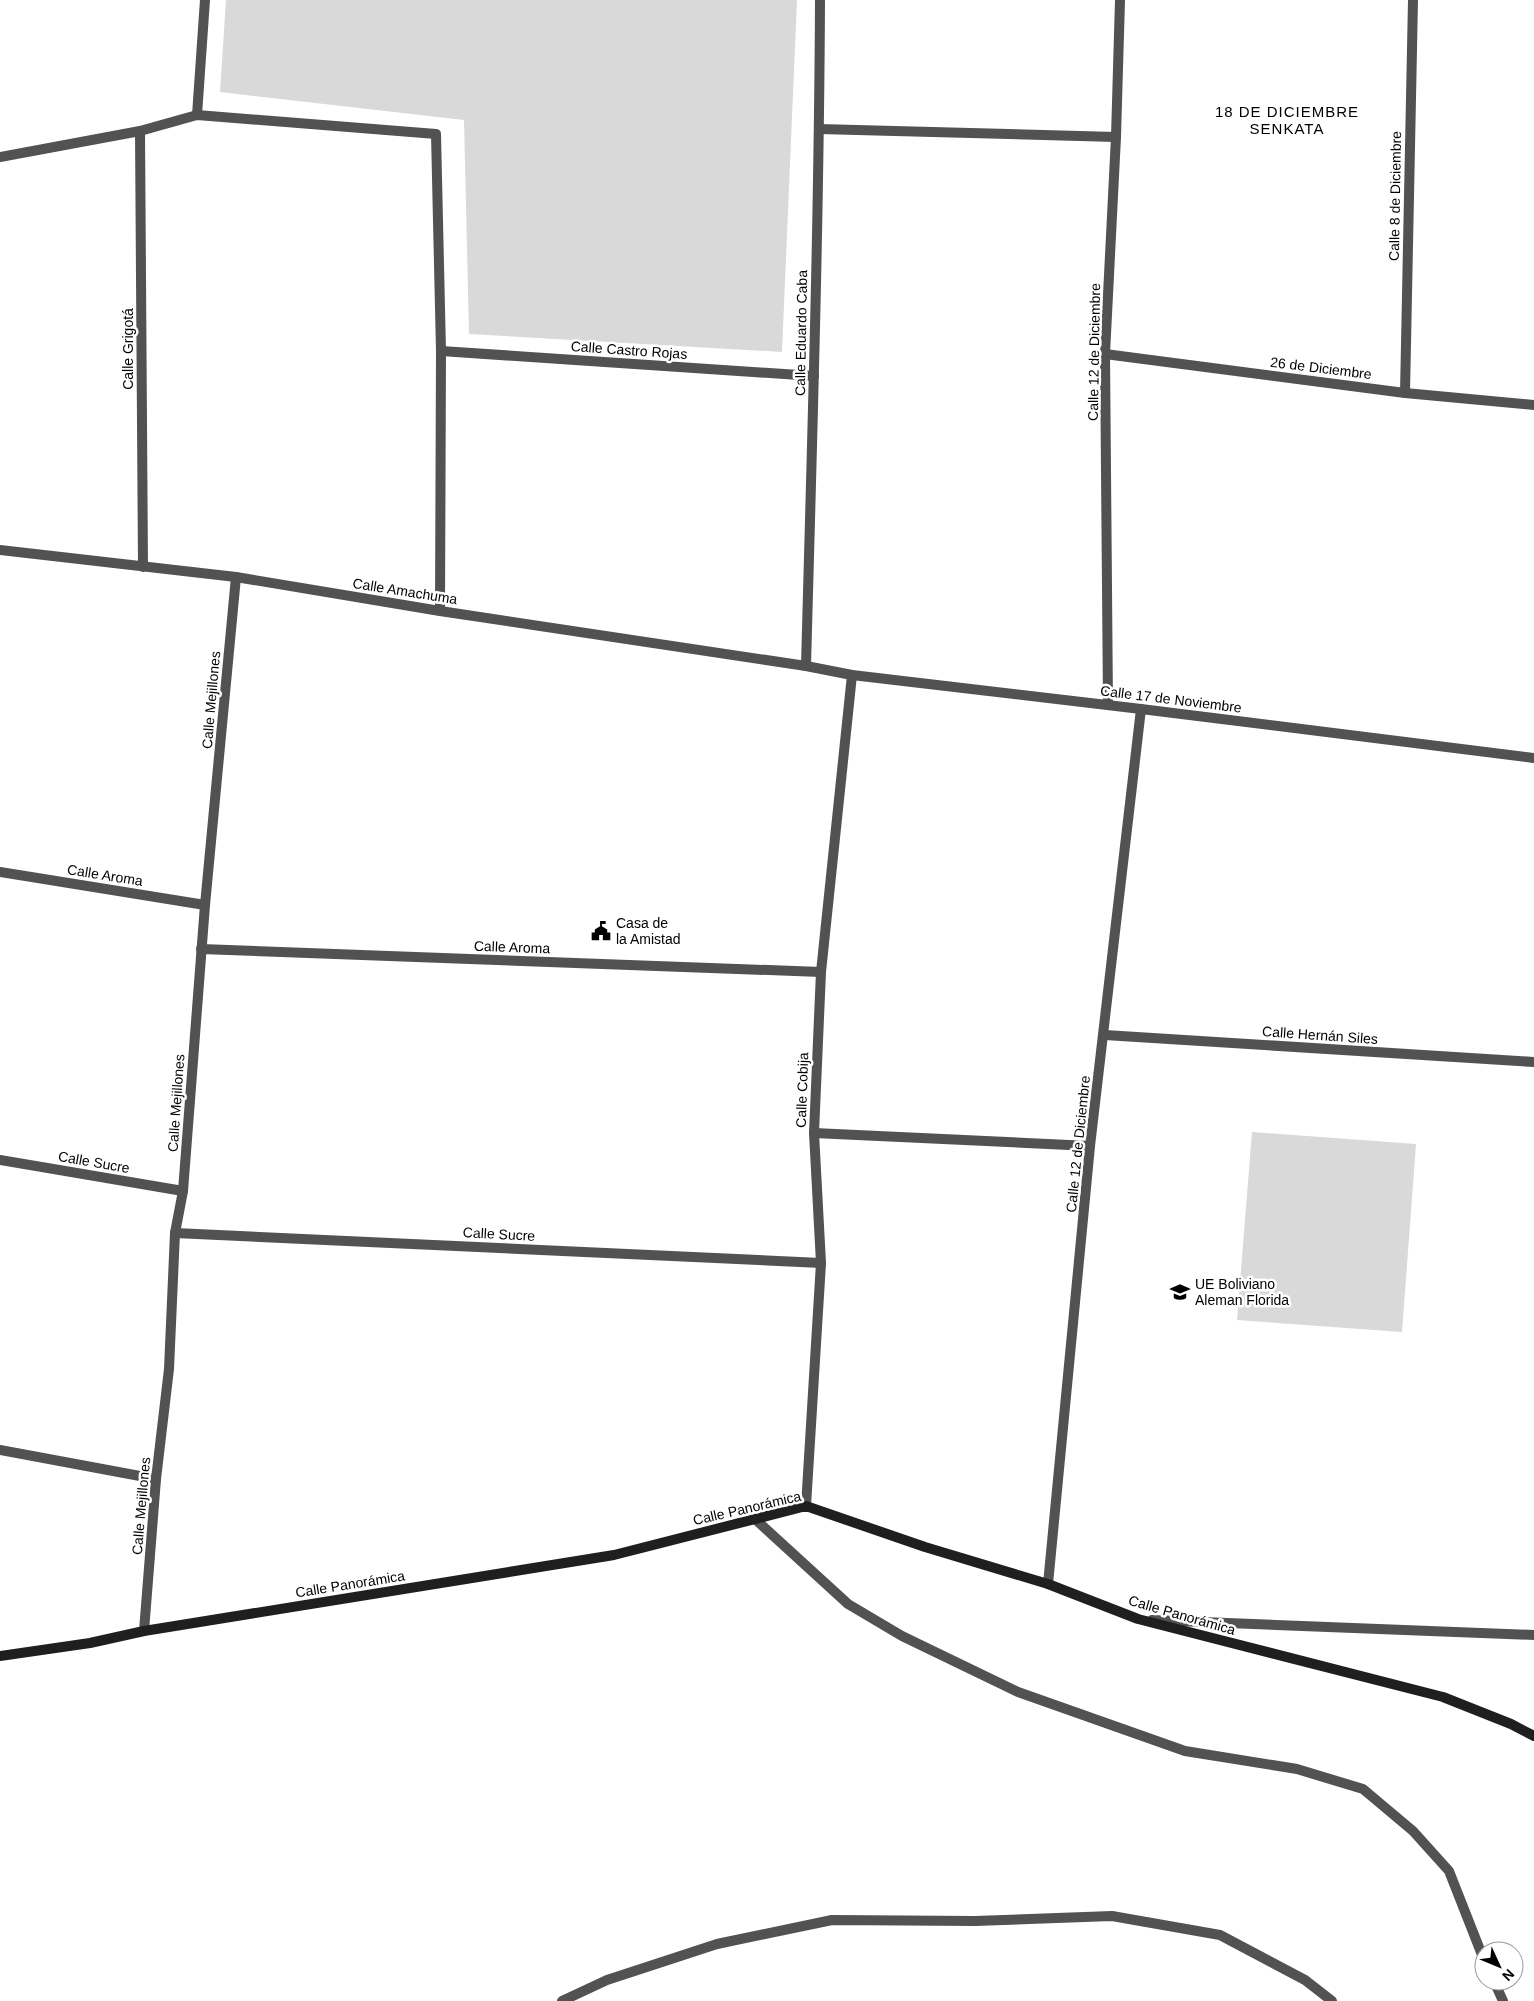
<svg xmlns="http://www.w3.org/2000/svg" width="1534" height="2001" font-family="Arial,sans-serif">
  <style>
    .green { fill: #d9d9d9 }
    .lines { fill: none; stroke-linecap: round; stroke-linejoin: round }
    .street { stroke: #525252; stroke-width: 10 }
    .secondary { stroke: #1f1f1f; stroke-width: 10 }
    .labels { text-anchor: middle; stroke-width: 5; stroke-linejoin: round; paint-order: stroke }
    .street-label { font-size: 14px; fill: #000; stroke: #fff }
    .poi-label { font-size: 14px; fill: #000; stroke: #fff; text-anchor: start }
    .neighbourhood-label { font-size: 15px; letter-spacing: 1px; fill: #000; stroke: #fff }
  </style>
  <rect width="100%" height="100%" fill="#fff"/>
  <g class="green">
    <path d="M226 0H797L782 352 469 334 464 120 220 92Z"/>
    <path d="M1252 1132 1416 1144 1402 1332 1237 1320Z"/>
  </g>
  <g class="lines">
    <g class="street">
      <path d="M197 115 205 0"/>
      <path d="M819 129 1116 137"/>
      <path d="M140 131 143 567"/>
      <path d="M0 157 140 131 197 115 436 134 441 351 440 611"/>
      <path d="M441 351 814 376"/>
      <path d="M1105 354 1405 393 1534 405"/>
      <path d="M1405 393 1413 0"/>
      <path d="M0 550 236 577 440 611 806 666 852 675 1141 709 1534 758"/>
      <path d="M806 666C812 444 819 222 820 0"/>
      <path d="M1108 705 1105 354 1116 137 1120 0"/>
      <path d="M0 872 205 905"/>
      <path d="M201 949 821 972"/>
      <path d="M1105 1035 1534 1062"/>
      <path d="M814 1133 1090 1146"/>
      <path d="M0 1160 183 1191"/>
      <path d="M175 1233 821 1263"/>
      <path d="M0 1450 156 1479"/>
      <path d="M806 1506 821 1263 814 1133 821 972 852 675"/>
      <path d="M755 1519 848 1604 902 1636 1018 1692 1185 1751 1297 1769 1363 1789 1413 1831 1449 1871 1484 1960"/>
      <path d="M1048 1584 1090 1146 1141 709"/>
      <path d="M1152 1620 1534 1635"/>
      <path d="M144 1631 156 1479 169 1369 175 1233 183 1191 205 905 236 577"/>
      <path d="M1494 1981 1503 2001"/>
      <path d="M562 2001 607 1980 717 1944 832 1920 975 1921 1112 1916 1220 1935 1305 1980 1332 2001"/>
    </g>
    <path class="secondary" d="M0 1656 90 1643 144 1631 614 1555 806 1506 925 1547 1048 1584 1138 1619 1443 1697 1511 1724 1534 1736"/>
  </g>
  <defs>
    <symbol id="civic-bare" viewBox="-9 -9 18 18"><path d="M-.6-6.5H3V-4.5H.6V-3L4-1V1h2V6H-6V1h2V-1L-.6-3ZM-1.2 2.5V6h2.4V2.5Z" fill="#000" stroke="#fff" stroke-width="2.5" paint-order="stroke"/></symbol>
    <symbol id="school-bare" viewBox="-9 -9 18 18"><path d="M0-5L7-2L0 1L-7-2ZM-4 1L0 2.5L4 1V4Q0 6-4 4Z" fill="#000" stroke="#fff" stroke-width="2.5" paint-order="stroke"/></symbol>
  </defs>
  <g fill-rule="evenodd">
    <use href="#civic-bare" x="587" y="917" width="28" height="28"/>
    <use href="#school-bare" x="1166" y="1278" width="28" height="28"/>
  </g>
  <g class="labels">
    <g class="street-label">
      <text transform="translate(1395 196) rotate(-89)" y="5">Calle 8 de Diciembre</text>
      <text transform="translate(801 333) rotate(-89)" y="5">Calle Eduardo Caba</text>
      <text transform="translate(128 349) rotate(-90)" y="5">Calle Grigotá</text>
      <text transform="translate(629 350) rotate(4)" y="5">Calle Castro Rojas</text>
      <text transform="translate(1094 352) rotate(-89)" y="5">Calle 12 de Diciembre</text>
      <text transform="translate(1321 368) rotate(7)" y="5">26 de Diciembre</text>
      <text transform="translate(405 591) rotate(9)" y="5">Calle Amachuma</text>
      <text transform="translate(1171 699) rotate(7)" y="5">Calle 17 de Noviembre</text>
      <text transform="translate(211 700) rotate(-85)" y="5">Calle Mejillones</text>
      <text transform="translate(105 875) rotate(9)" y="5">Calle Aroma</text>
      <text transform="translate(512 947) rotate(2)" y="5">Calle Aroma</text>
      <text transform="translate(1320 1035) rotate(4)" y="5">Calle Hernán Siles</text>
      <text transform="translate(802 1090) rotate(-88)" y="5">Calle Cobija</text>
      <text transform="translate(176 1103) rotate(-86)" y="5">Calle Mejillones</text>
      <text transform="translate(1078 1144) rotate(-84)" y="5">Calle 12 de Diciembre</text>
      <text transform="translate(94 1162) rotate(10)" y="5">Calle Sucre</text>
      <text transform="translate(499 1234) rotate(3)" y="5">Calle Sucre</text>
      <text transform="translate(141 1506) rotate(-85)" y="5">Calle Mejillones</text>
      <text transform="translate(747 1508) rotate(-13)" y="5">Calle Panorámica</text>
      <text transform="translate(350 1584) rotate(-9)" y="5">Calle Panorámica</text>
      <text transform="translate(1182 1615) rotate(16)" y="5">Calle Panorámica</text>
    </g>
    <g class="poi-label">
      <text x="616" y="928">Casa de<tspan x="616" dy="16">la Amistad</tspan></text>
      <text x="1195" y="1289">UE Boliviano<tspan x="1195" dy="16">Aleman Florida</tspan></text>
    </g>
    <g class="neighbourhood-label">
      <text x="1287" y="117">18 DE DICIEMBRE<tspan x="1287" dy="17">SENKATA</tspan></text>
    </g>
  </g>
  <g transform="translate(1499 1966) rotate(134)"><circle r="24" fill="#ffffff" stroke="#999999"/>
  <path d="M0-4L9 19L0 12L-9 19Z" fill="#000000"/>
  <text y="-8" font-size="14" font-weight="bold" text-anchor="middle" fill="#000000">N</text>
  </g>
</svg>
